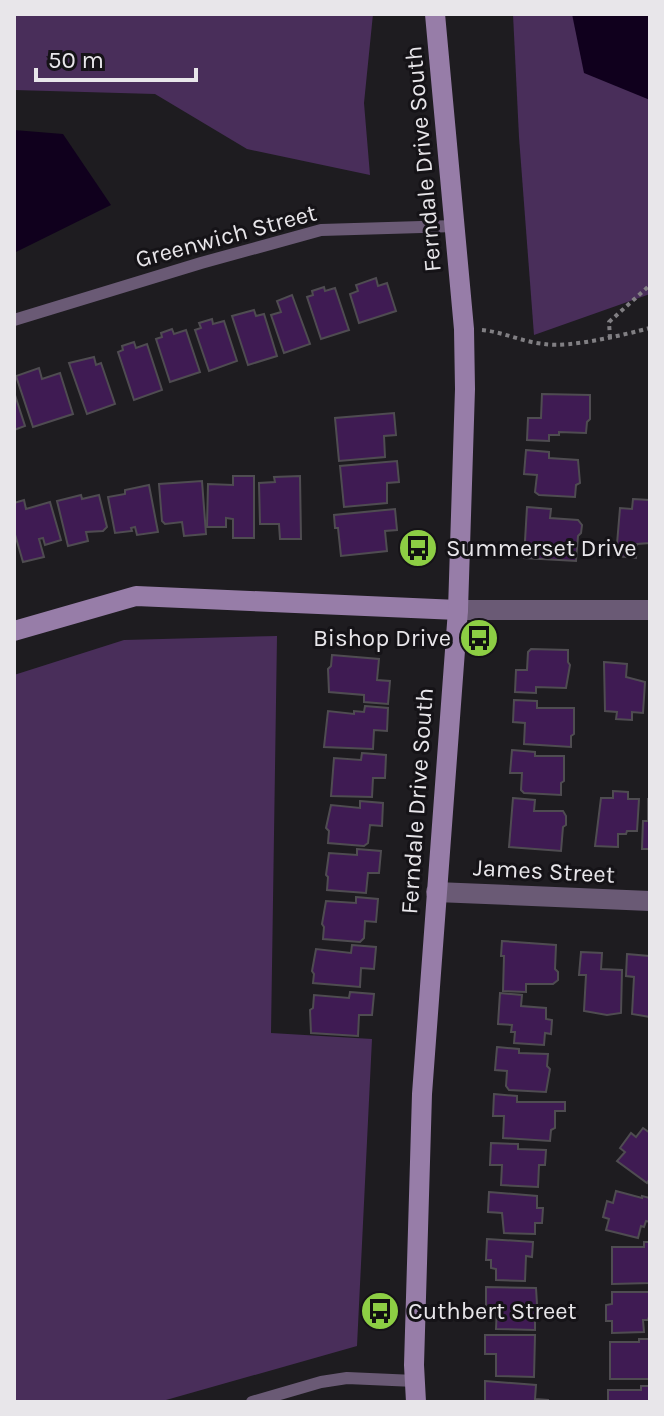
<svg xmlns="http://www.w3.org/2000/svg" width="664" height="1416" font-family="Karla,sans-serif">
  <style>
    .green { fill: #492e5a }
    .water { fill: #10001d }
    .building { fill: #3f1b53; stroke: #4f4c51; stroke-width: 2 }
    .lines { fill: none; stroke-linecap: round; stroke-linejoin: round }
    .path { stroke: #817f83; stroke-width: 4; stroke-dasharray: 4 4; stroke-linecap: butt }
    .lane { stroke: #6a5a75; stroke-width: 12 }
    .street { stroke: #6a5a75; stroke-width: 20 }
    .secondary { stroke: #977da8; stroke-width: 20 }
    .labels { text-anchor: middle; stroke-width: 6; stroke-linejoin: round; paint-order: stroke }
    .street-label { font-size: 24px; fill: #e8e6ea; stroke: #151317 }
    .poi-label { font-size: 24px; fill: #e8e6ea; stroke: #151317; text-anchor: start }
  </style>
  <rect width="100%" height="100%" fill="#1e1c20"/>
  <g class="green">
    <path d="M14 14H373L364 103 370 175 247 149 155 94 14 90Z"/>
    <path d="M513 14H650V294L534 335 519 137Z"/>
    <path d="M277 636 271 1033 372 1039 357 1346 159 1402H14V675L124 640Z"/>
  </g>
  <g class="water">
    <path d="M572 14H650V100L584 73Z"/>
    <path d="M14 130 63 134 111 205 14 253Z"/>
  </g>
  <g class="building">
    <path d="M376 278 378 286 387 283 396 311 359 323 350 294 358 291 356 285Z"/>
    <path d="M324 287 325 291 335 288 349 330 321 339 307 297 313 295 312 291Z"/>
    <path d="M292 295 310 344 284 353 271 315 281 312 277 301Z"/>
    <path d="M254 310 256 316 264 314 277 356 248 365 232 316Z"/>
    <path d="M212 319 213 324 224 321 237 361 209 371 195 330 201 328 199 323Z"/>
    <path d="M172 329 174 334 186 330 200 372 170 382 156 339 162 337 161 333Z"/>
    <path d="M134 342 136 348 147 344 162 390 134 400 118 352 123 350 122 346Z"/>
    <path d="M94 357 96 365 101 363 115 404 87 414 69 363Z"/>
    <path d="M39 368 42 379 60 373 73 414 33 427 16 376Z"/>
    <path d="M14 392 25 426 14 430Z"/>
    <path d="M542 394 590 395V419L587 422 586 433 559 432V435H549V441L527 440 528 418H541Z"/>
    <path d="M394 413 396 435 384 436 385 457 339 461 335 418Z"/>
    <path d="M526 450 549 452V458L578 460 580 483 576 485 575 497 539 495 535 492 537 475 524 474Z"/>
    <path d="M397 461 399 482 387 483V503L344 507 340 466Z"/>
    <path d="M233 476H254V538H233V519L226 518V527H207L208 484 233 485Z"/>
    <path d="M300 476 301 539H280L279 524H260L259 483 275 482 274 477Z"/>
    <path d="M202 481 206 534 184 536 182 522 165 524 162 521 159 484Z"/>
    <path d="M149 485 158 532 137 535 135 527 131 528 132 531 115 533 108 497 125 494V490Z"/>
    <path d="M81 495 82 499 99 495 107 527 103 531 86 532 88 541 68 546 57 501Z"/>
    <path d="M633 499 649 500 650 543 637 544 636 558 616 556 620 508 632 509Z"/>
    <path d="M24 500 26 509 50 502 61 540 45 545 43 538 39 539 44 557 23 562 14 531V503Z"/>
    <path d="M527 507 551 509 550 518 578 520 582 525 581 533 578 536 576 561 524 558Z"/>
    <path d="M395 509 397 530 385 531 387 551 341 556 338 528H335L334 515Z"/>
    <path d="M531 649 568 650V662L570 665 566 688 536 687V693L515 692 516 670H527L528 652Z"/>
    <path d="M332 655 379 659 377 680 390 681 388 704 364 702V695L329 692 328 669 331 666Z"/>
    <path d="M604 662 627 664 626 677 645 682 643 713 632 712V720L616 719 617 712 605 711Z"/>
    <path d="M514 700 537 701V708H574V734L571 736V747L524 744 525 723 513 722Z"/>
    <path d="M365 706 388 708 387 731 374 730 373 749 324 747 328 711 354 714V711L364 712Z"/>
    <path d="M512 750 535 752V756H564V781L561 783V795L524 793 521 790 522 773H510Z"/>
    <path d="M362 753 386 755 385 778H373L372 797 331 796 334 758 361 760Z"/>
    <path d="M613 791 628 792V799H639L637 831H627L626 834H618V847L595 846 601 798H613Z"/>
    <path d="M513 798 535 800 534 811H563L566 816V825L563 827 561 851 509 847Z"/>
    <path d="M648 798 650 849H642L643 821H648Z"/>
    <path d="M360 801 383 803 382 826 370 825 368 843 364 846 328 843 329 831 326 828 331 805 360 808Z"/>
    <path d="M357 849 381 851 379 873H368L366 893 327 890 328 877 326 875 329 853 357 855Z"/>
    <path d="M356 897 378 899 376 922 365 921 364 938 360 942 323 939 324 927 322 924 326 901 356 903Z"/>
    <path d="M502 941 556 945 555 969 558 972V980L553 984H526V992L503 991 504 956H501Z"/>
    <path d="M352 945 376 947 374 969 361 968 360 987 313 983 314 974 312 971 316 949 351 953Z"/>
    <path d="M581 952 602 953 601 969 622 970 621 1013 607 1015 584 1011 586 975H579Z"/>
    <path d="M627 954 649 956 650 1017 632 1014 634 977 626 976Z"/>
    <path d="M350 992 374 994 372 1015H359L358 1036 311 1033 310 1010 313 1008 314 995 349 998Z"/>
    <path d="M500 993 522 995 521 1006 546 1008V1019L552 1020 551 1034 545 1033 544 1045 514 1043 515 1032H511L512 1025 498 1024Z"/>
    <path d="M497 1047 519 1049V1053L548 1054 547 1066 550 1069 546 1092 509 1090 506 1086 507 1071 495 1070Z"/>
    <path d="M494 1094 517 1096V1102H565V1111H555V1128L551 1130 550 1141 503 1138 504 1116H493Z"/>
    <path d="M643 1128 650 1133V1178L647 1183 617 1161 625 1152 620 1148 631 1133 636 1137Z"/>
    <path d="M491 1143 518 1144V1149L546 1150 545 1165H539L538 1187 501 1185 502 1165H490Z"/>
    <path d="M616 1191 642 1198V1196L650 1198V1222L646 1221 644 1227 641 1226 638 1238 606 1230 609 1219 603 1217 607 1201 613 1203Z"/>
    <path d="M489 1192 537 1196V1208H543L542 1223H535V1234L504 1233 502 1213 488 1212Z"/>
    <path d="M487 1239 533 1242 532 1257 526 1256 525 1281 496 1280V1269L491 1268V1260H486Z"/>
    <path d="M644 1242H650V1283L612 1284V1247H644Z"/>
    <path d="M486 1287 536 1288 538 1320 535 1321V1330L496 1329 497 1307 486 1306Z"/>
    <path d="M612 1292H650V1313L648 1320H643L644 1332 612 1333V1321H606V1305L612 1304Z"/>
    <path d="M485 1335H535L534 1377 496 1376V1354H485Z"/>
    <path d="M639 1339H650V1379H610V1342H639Z"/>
    <path d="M485 1381 536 1385 535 1399 548 1400V1402H485Z"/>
    <path d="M641 1386H650V1402H608V1390H641Z"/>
  </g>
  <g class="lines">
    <g class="path">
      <path d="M482 330C503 332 523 342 544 344 571 348 623 335 650 328"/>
      <path d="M610 338 609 322 650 285"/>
    </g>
    <g class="lane">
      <path d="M14 320 201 263 321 230 455 226"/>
      <path d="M252 1402 321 1382 347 1378 415 1381"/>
    </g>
    <g class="street">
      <path d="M458 610H650"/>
      <path d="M436 892 650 901"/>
    </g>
    <g class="secondary">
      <path d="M14 631 136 596 458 610"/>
      <path d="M416 1402 414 1365 422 1094 458 610 465 389 464 329 435 14"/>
    </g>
  </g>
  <defs>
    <symbol id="bus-disc" viewBox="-11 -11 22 22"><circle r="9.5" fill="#8dce44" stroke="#151317"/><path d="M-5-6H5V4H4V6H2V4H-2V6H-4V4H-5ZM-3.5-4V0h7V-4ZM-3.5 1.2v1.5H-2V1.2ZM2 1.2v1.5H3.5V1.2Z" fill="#111"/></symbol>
  </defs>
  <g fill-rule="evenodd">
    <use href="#bus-disc" x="396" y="526" width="44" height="44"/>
    <use href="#bus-disc" x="457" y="616" width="44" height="44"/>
    <use href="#bus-disc" x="358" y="1289" width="44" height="44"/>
  </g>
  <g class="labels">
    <g class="street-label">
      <text transform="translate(423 159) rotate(-95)" y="8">Ferndale Drive South</text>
      <text transform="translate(226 236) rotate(-15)" y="8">Greenwich Street</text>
      <text transform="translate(417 801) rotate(-86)" y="8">Ferndale Drive South</text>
      <text transform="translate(544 871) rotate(3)" y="8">James Street</text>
    </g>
    <g class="poi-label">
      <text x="446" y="556">Summerset Drive</text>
      <text x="451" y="646" text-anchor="end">Bishop Drive</text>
      <text x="408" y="1319">Cuthbert Street</text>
    </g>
  </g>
  <rect width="664" height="1416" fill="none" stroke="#e8e6ea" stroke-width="32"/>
  <path d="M36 68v12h160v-12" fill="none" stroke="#e8e6ea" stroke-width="4"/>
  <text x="48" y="68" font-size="24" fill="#e8e6ea" stroke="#151317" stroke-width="6" paint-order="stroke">50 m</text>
</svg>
